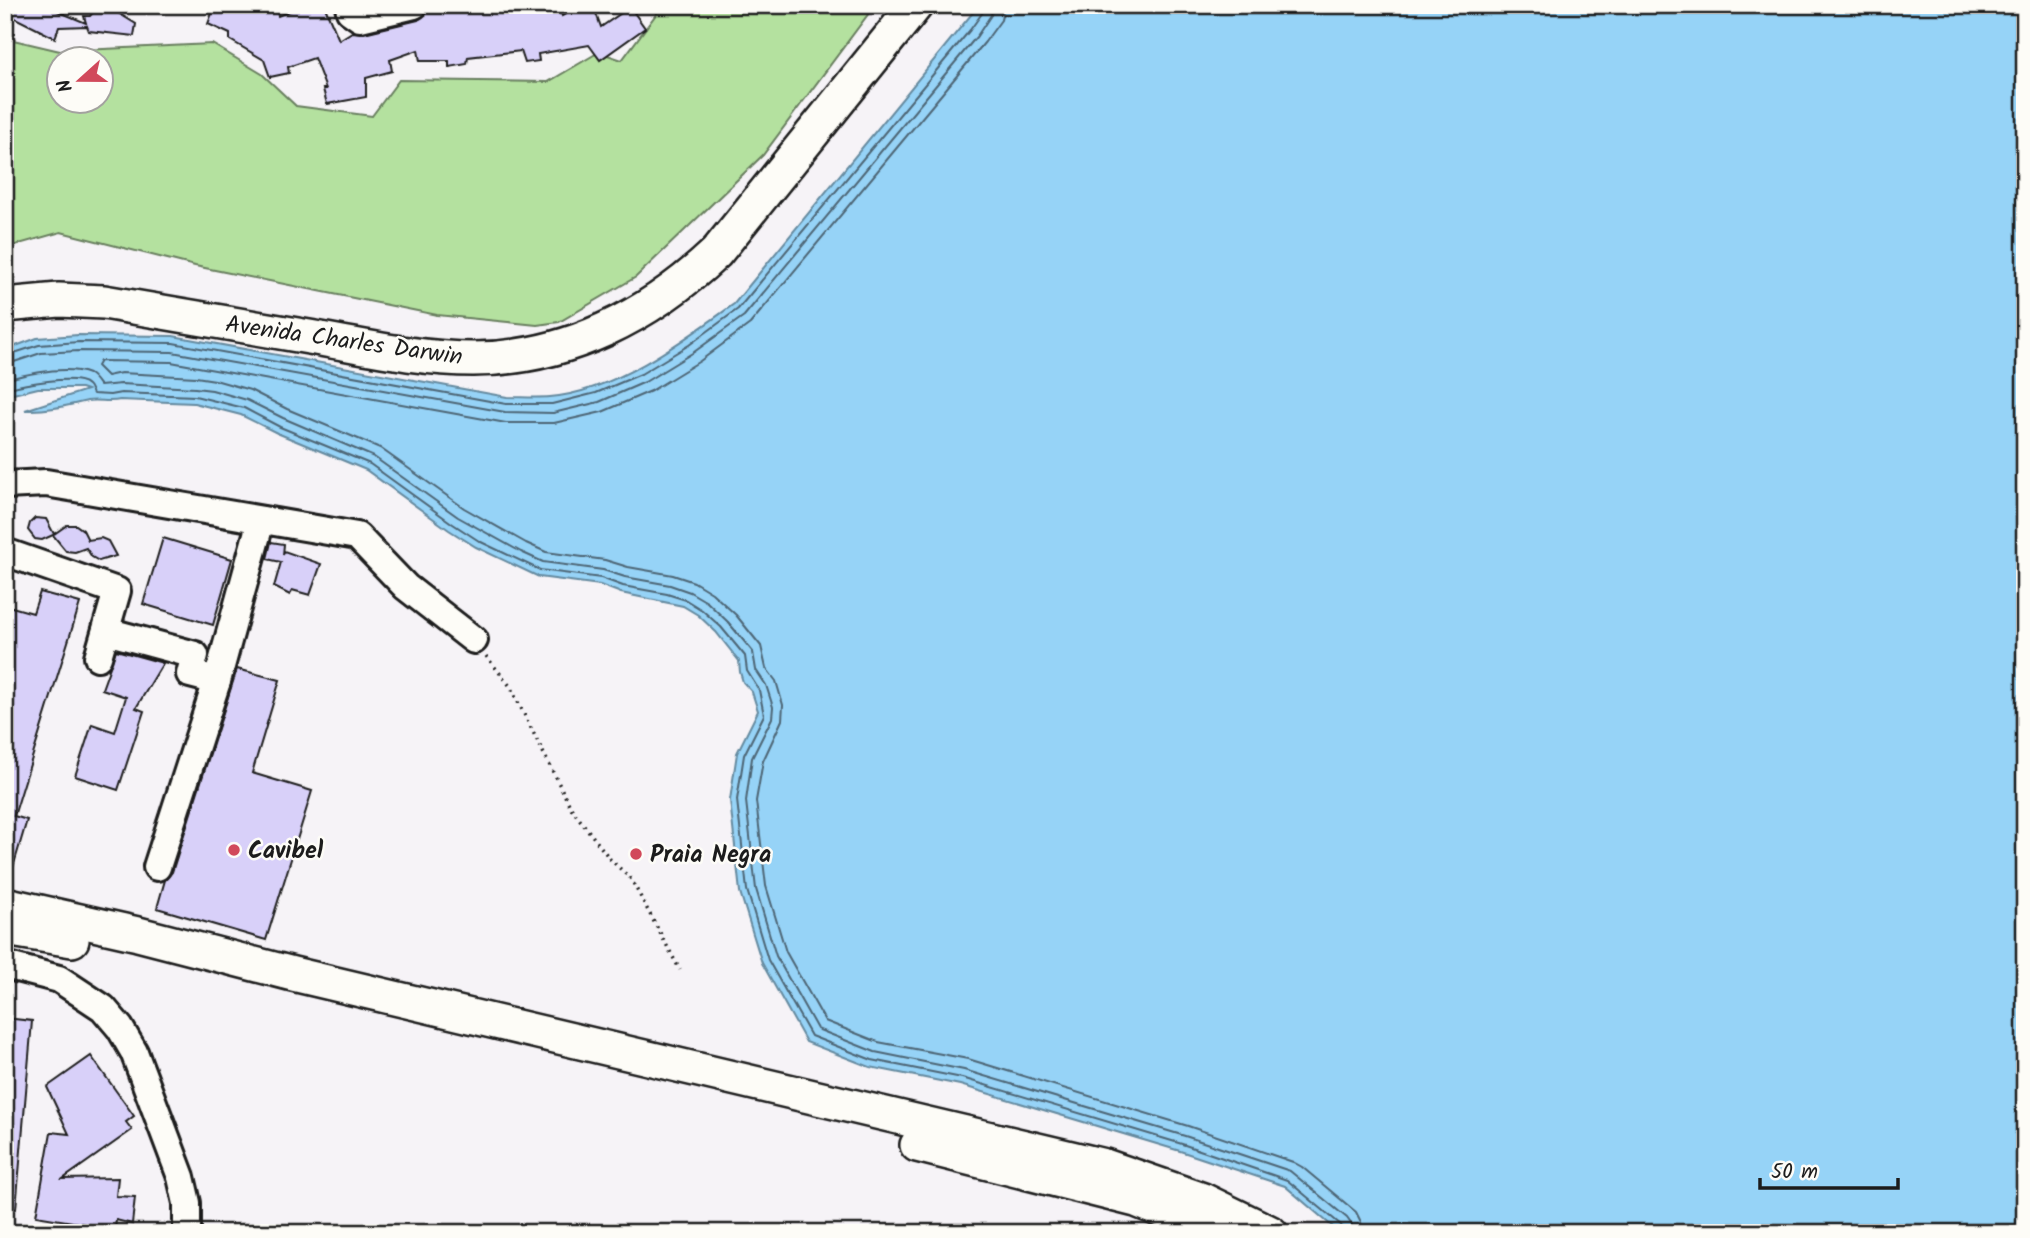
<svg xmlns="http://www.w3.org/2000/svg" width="2030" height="1238" font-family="Kalam,sans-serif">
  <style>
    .green { fill: #b4e19f; stroke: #687e5e; stroke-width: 2; fill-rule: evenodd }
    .water { fill: #96d3f7; stroke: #658a9f; stroke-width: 2 }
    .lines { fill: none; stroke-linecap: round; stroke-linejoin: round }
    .shore { stroke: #4d6574; stroke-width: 2 }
    .building { fill: #d8d0f9; stroke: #1c1c1c; stroke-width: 2 }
    .minor-casing { stroke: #1c1c1c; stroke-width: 32 }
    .major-casing { stroke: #1c1c1c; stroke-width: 38 }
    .path { stroke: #1c1c1c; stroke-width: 3.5; stroke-dasharray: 2 5; stroke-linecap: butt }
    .minor { stroke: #fdfcf7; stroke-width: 26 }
    .major { stroke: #fdfcf7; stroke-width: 33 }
    .poi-dot { fill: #d1495b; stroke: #fdfcf7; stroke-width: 2.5 }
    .labels { text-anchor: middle; stroke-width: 5; stroke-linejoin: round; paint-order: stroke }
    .street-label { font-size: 24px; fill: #1c1c1c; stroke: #fdfcf7 }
    .poi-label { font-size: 24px; font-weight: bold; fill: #1c1c1c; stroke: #fdfcf7; text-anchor: start }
  </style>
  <rect width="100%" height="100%" fill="#f6f3f7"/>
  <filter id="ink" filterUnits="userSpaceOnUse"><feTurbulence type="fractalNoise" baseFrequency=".0143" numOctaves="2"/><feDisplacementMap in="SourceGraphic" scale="14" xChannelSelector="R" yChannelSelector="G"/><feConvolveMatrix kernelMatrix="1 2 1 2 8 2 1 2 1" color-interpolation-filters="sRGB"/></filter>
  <g filter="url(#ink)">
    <path class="green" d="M663 5H875L763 155 636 277 559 322 537 325 437 315 195 266 61 232 5 248V38L60 51 212 44 262 74 296 106 372 116 399 80 548 82 599 52 622 60ZM60 60H102V102H60Z"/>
    <path class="water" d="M979 5H2025V1233H1340L1285 1186 1180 1151 960 1085 870 1067 806 1042 762 963 740 892 730 800 737 753 758 711 752 692 743 682 740 672 739 661 716 632 698 615 683 606 621 593 600 585 539 577 476 547 449 530 366 470 277 433 241 415 194 403 120 400C109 403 98 399 87 401 66 406 47 411 25 410L87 390 81 388H38L5 396V350L37 338 78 335 173 336 507 397C521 397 536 398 550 397 614 392 683 341 734 304Z"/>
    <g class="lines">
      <g class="shore">
        <path d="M1004 5 1001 20 985 42 750 324 700 361 651 391 602 412 554 423H506L171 362 100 361 97 366 107 376 121 373 196 377 215 380 250 390 287 409 380 448 464 508 526 543 546 552 605 560 628 567 673 575 694 582 712 593 736 615 761 646 766 668 776 681 783 705 782 720 763 761 756 801 766 886 786 952 825 1021 878 1042 968 1059 1188 1126 1293 1162 1302 1167 1356 1212 1361 1222 1363 1233"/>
        <path d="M5 356 39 345 79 342 173 343 506 404H552L596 393 641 374 689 345 738 309 970 30 983 12 984 5"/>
        <path d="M5 365 41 353 79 351 172 352 505 412 553 413 599 402 645 382 694 352 744 316 977 36 991 15 993 5"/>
        <path d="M5 380C27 374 67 365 89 374 94 377 97 382 100 386L121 384 195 388 212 390 247 400 283 418 374 457 458 517 521 552 543 562 603 570 625 577 670 585 690 592 707 602 728 622 753 652 756 670 766 685 773 707 772 718 752 758 746 801 756 889 776 956 817 1029 875 1052 964 1070 1185 1136 1290 1171 1347 1218 1352 1225V1233"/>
        <path d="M5 389C20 385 77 373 88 385 91 387 91 391 93 394L110 395 121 393 195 396 244 408 280 427 370 464 453 524 479 541 540 570 601 578 623 586 667 594 686 600 702 610 721 627 745 656 747 671 759 690 764 715 744 755 737 800 747 890 768 960 811 1036 872 1060 962 1078 1182 1144 1287 1180 1341 1225 1344 1233"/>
      </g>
    </g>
    <g class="building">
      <path d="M5 5H43L86 23 84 16H90L99 5H105L136 24 134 36 89 31 87 26 59 27 55 38 5 13Z"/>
      <path d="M215 5H275L278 16 304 5H324L339 40 352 32 364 33 418 20 428 12 433 10V8L445 5H559L562 16 582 5H593L601 27 630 7 645 28 600 60 589 45 538 54 539 61 525 63 521 51 468 57 467 64 449 67V61H420L418 50 390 60 392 71 366 78V97L327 104 323 89H326L314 58 288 67 289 73 270 77 264 60 230 40V34L208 24Z"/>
      <path d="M35 518 46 519 54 534 67 525H76L83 530 88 540 101 538 108 541 116 556 99 561 92 557 86 548 75 552 66 551 53 535 42 540 35 539 28 530 30 523Z"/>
      <path d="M163 538 232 559 213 625 143 604Z"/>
      <path d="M271 542 284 544 283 555 284 551 321 564 310 595 292 590 290 595 274 587 281 562 267 559Z"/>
      <path d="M40 592 80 603 14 816 27 820 9 881H5V605L33 613Z"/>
      <path d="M116 650 163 663 136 708 144 711 118 790 75 776 92 724 115 732 126 697 102 689Z"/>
      <path d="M237 669 280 680 252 773 312 791 266 940 157 908 165 880 172 872Z"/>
      <path d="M5 1018 32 1021 16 1209H5Z"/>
      <path d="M91 1056 134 1116 126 1122 132 1130 63 1179 118 1178 116 1196 135 1197 132 1224 116 1220 115 1229 36 1216 51 1132 69 1134 47 1087Z"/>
    </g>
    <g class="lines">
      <defs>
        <g id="minor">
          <path d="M349 5 350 11 360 18 414 5"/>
          <path d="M5 485 46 483 357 536 406 587 474 640"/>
          <path d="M5 552 117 591 98 657"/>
          <path d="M106 631 195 655 190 674 217 681"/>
          <path d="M157 867 217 681 261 520"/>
          <path d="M5 965 59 979 103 1008 120 1028 134 1052 181 1177 187 1203V1233"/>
        </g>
        <g id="major">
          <path d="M5 305 59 300 104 302C174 314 245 326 315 338 367 347 420 359 473 359 567 359 649 316 716 253L916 5"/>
          <path d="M5 904 138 934 293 974 1105 1166 1203 1200 1271 1233"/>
          <path d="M5 929 72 940"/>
          <path d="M917 1145 1136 1200 1217 1233"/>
        </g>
      </defs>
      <use href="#minor" class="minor-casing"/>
      <use href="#major" class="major-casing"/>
      <path class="path" d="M486 656 510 686 571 808 610 859 631 879 680 970"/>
      <use href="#minor" class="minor"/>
      <use href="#major" class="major"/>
    </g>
  </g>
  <g class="poi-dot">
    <circle cx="234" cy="850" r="7"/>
    <circle cx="636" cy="854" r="7"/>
  </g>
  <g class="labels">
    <g class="street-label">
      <text transform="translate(344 340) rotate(8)" y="8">Avenida Charles Darwin</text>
    </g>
    <g class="poi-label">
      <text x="248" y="858">Cavibel</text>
      <text x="650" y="862">Praia Negra</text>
    </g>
  </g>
  <rect width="2030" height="1238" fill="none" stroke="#fdfcf7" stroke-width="28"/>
  <rect x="14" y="14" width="2002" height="1210" fill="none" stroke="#1c1c1c" stroke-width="2.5" filter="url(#ink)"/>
  <g transform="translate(80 80) rotate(249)"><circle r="33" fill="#fdfcf7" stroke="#a3a29f" stroke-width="2"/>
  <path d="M0-5L12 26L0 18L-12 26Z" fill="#d1495b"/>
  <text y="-10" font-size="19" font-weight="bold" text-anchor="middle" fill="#1c1c1c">N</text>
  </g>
  <path d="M1760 1178v10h138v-10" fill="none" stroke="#1c1c1c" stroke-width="3.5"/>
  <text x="1771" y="1178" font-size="21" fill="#1c1c1c" stroke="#fdfcf7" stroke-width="5" paint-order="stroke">50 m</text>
</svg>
